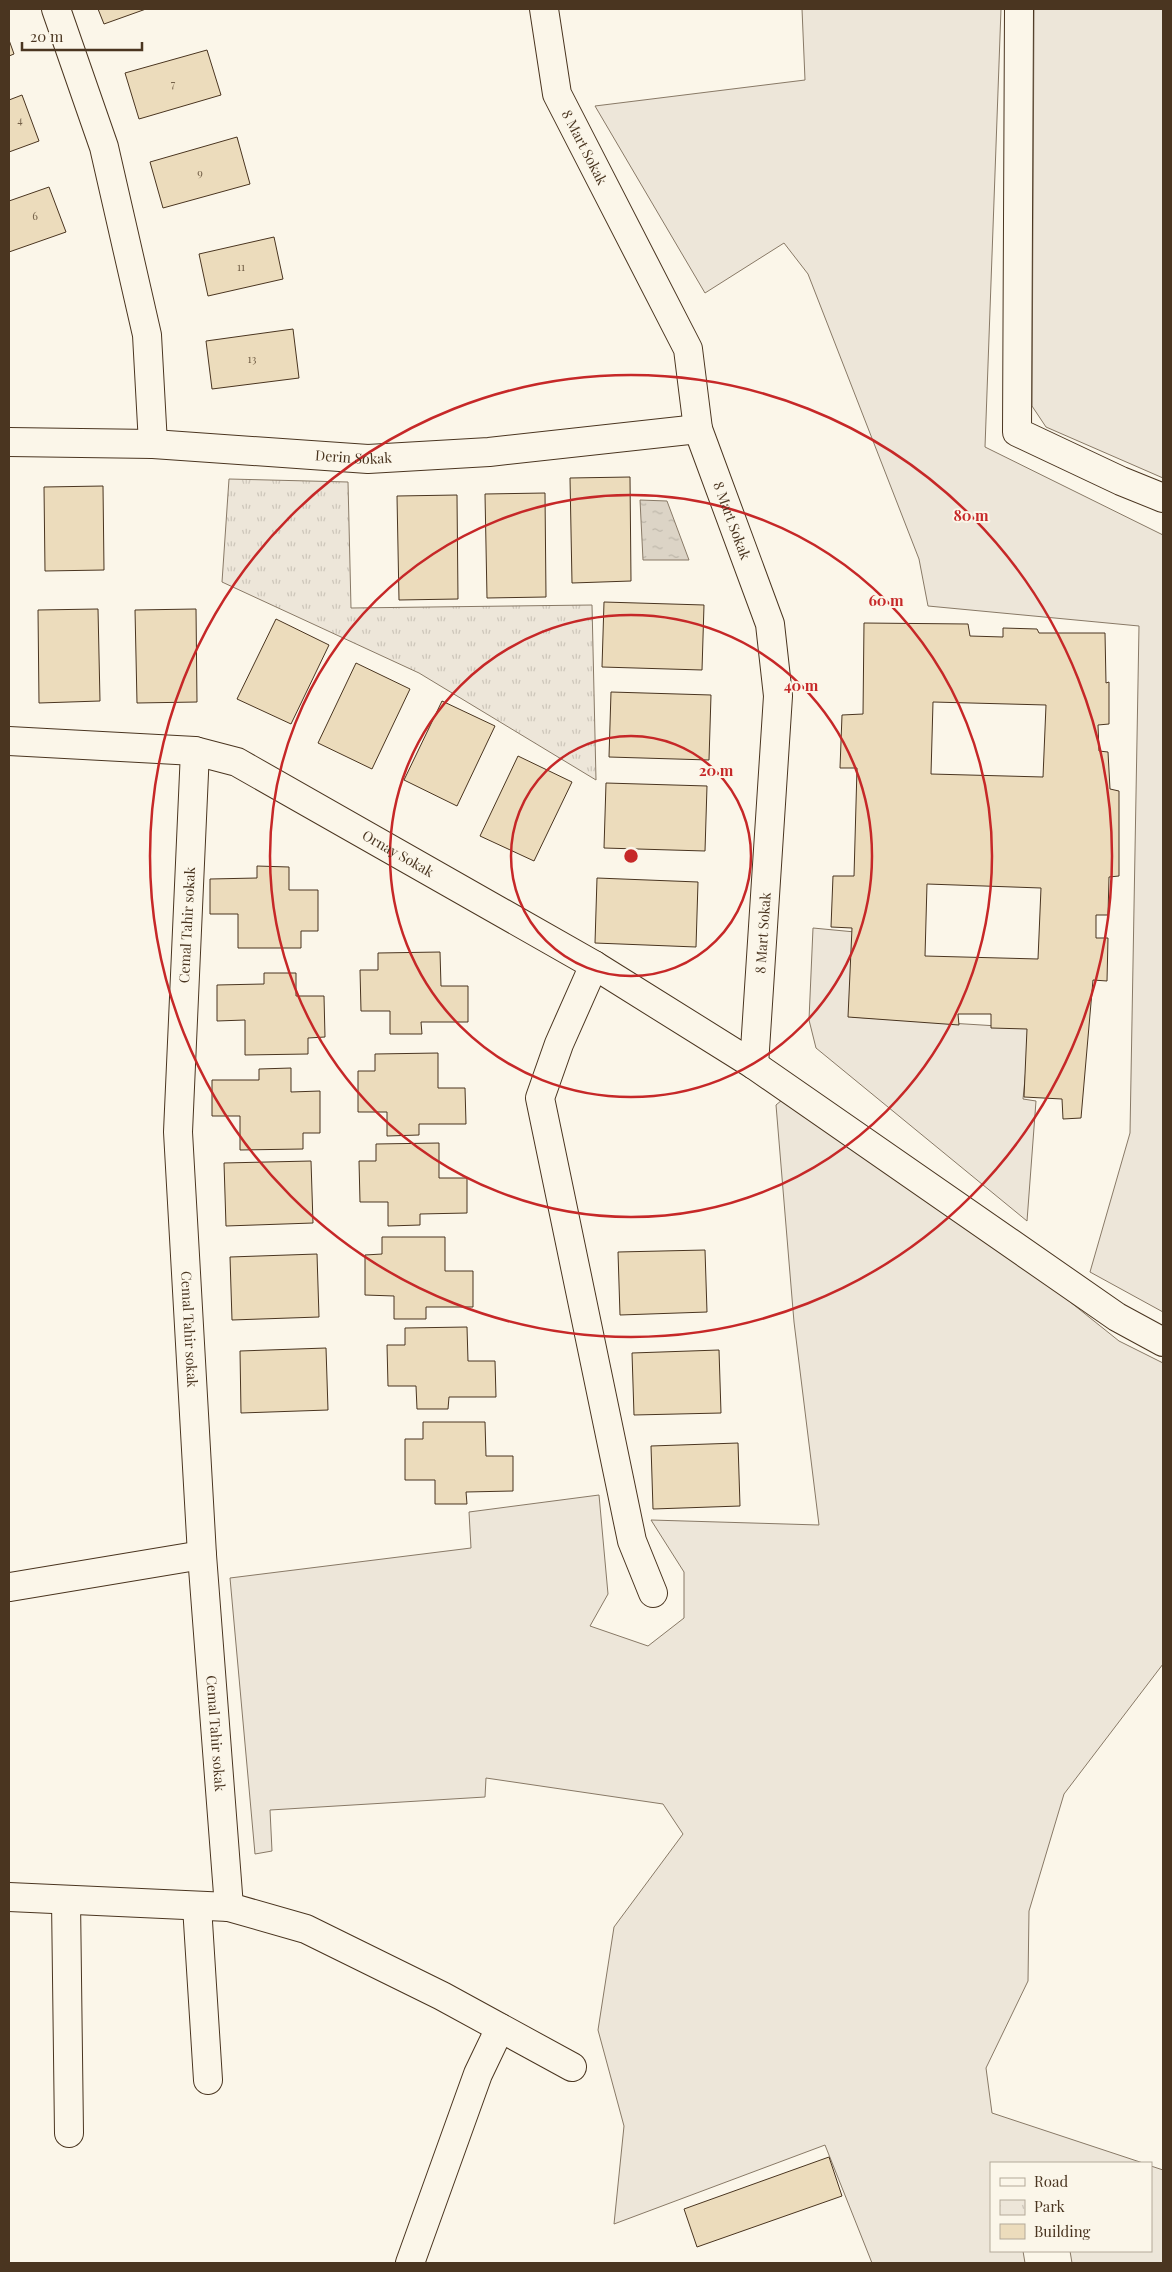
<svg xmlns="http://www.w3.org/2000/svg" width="1172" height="2272" font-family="'Playfair Display',serif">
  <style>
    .grass { fill: #ede6d9; stroke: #887966 }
    .park { fill: url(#park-tufts); stroke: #887966 }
    .water { fill: url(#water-ripples); stroke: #887966 }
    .building { fill: #ecdcbc; stroke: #4a3520; fill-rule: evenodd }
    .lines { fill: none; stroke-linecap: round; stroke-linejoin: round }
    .minor-casing { stroke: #4a3520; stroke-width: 30 }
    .minor { stroke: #fbf6e9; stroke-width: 28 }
    .ring { fill: none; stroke: #c62828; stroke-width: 2.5 }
    .labels { text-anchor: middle; stroke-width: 4; stroke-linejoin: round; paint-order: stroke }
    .number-label { font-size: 11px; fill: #725f47 }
    .street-label { font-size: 14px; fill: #4a3520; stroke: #fbf6e9 }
    .centre { fill: #c62828; stroke: #fbf6e9; stroke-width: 2.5 }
    .ring-label { font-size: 15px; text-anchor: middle; font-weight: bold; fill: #c62828; stroke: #fbf6e9; stroke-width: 4; stroke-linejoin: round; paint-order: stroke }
  </style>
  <defs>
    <pattern id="park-tufts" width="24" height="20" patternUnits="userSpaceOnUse" patternTransform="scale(1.25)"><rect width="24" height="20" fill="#ede6d9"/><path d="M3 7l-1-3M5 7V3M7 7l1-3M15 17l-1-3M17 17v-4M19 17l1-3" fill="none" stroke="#cdc6ba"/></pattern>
    <pattern id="water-ripples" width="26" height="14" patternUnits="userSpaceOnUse" patternTransform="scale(1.25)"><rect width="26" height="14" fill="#dcd4c6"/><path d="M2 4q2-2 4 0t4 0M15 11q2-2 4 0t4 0" fill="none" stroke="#beb7aa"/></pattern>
  </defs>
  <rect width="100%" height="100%" fill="#fbf6e9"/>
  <g class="grass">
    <path d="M802 9H1001L985 447 1163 535V1312L1090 1272 1130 1133 1139 626 928 606 919 559 808 274 784 243 705 293 595 106 805 80Z"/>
    <path d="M1034 9H1163V478L1046 427 1032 406Z"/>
    <path d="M813 928 855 932 852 1017 1030 1028 1023 1099 1036 1101 1027 1221 816 1048 809 1020Z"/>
    <path d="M788 1095 825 1106 1119 1341 1163 1363V1664L1064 1794 1029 1911 1028 1981 986 2068 992 2113 1143 2163H991V2251H1023L1025 2263H872L825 2145 614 2224 624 2126 598 2030 614 1927 683 1834 663 1804 486 1778 485 1797 270 1810 272 1851 255 1854 230 1578 471 1548 469 1512 599 1495 608 1594 590 1626 648 1646 684 1618V1572L651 1520 819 1525 794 1322 776 1105Z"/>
    <path d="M1151 2166 1163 2170V2263H1072L1070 2251H1151Z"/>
  </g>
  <path class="park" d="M229 479 348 482 351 608 592 605 596 780 419 673 222 582Z"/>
  <path class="water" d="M640 500 667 501 689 560H643Z"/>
  <g class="building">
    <path d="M98 9H146L104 24Z"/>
    <path d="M9 40 14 54 9 56Z"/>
    <path d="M207 50 221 95 139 119 125 73Z"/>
    <path d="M22 95 39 141 9 152V100Z"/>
    <path d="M237 137 250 184 163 208 150 162Z"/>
    <path d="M49 187 66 232 9 252V201Z"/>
    <path d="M274 237 283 279 208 296 199 254Z"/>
    <path d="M293 329 299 378 212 389 206 341Z"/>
    <path d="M630 477 631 581 572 583 570 478Z"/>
    <path d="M103 486 104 570 45 571 44 487Z"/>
    <path d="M545 493 546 597 487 598 485 494Z"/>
    <path d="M457 495 458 599 399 600 397 496Z"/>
    <path d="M604 602 704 605 702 670 602 667Z"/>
    <path d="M98 609 100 701 39 703 38 610Z"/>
    <path d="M196 609 197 702 137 703 135 610Z"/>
    <path d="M276 619 329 645 291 724 237 699Z"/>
    <path d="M864 623 968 624 970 636 1003 637V628L1037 629 1039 633H1105L1106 683 1109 682V724L1098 725 1099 751 1108 752 1110 789 1119 791V876L1109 877 1108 915H1096V938H1108L1107 981 1093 980 1081 1118 1063 1119 1062 1099 1024 1097 1027 1029 991 1028V1014H958L959 1025 848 1017 852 928 831 927 833 876H854L857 768H840L842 715 863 714ZM933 702 1046 705 1043 777 931 774ZM927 884 1041 888 1038 959 925 956Z"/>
    <path d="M356 663 410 689 372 769 318 743Z"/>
    <path d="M611 692 711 695 709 760 609 757Z"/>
    <path d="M442 701 495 726 457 806 404 780Z"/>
    <path d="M518 756 572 782 534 861 480 836Z"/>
    <path d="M606 783 707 786 705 851 604 848Z"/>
    <path d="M257 866 289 867V890H318V931H301V948H238V914H210V879L257 878Z"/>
    <path d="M597 878 698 882 696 947 595 943Z"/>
    <path d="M440 952 441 986H468V1022H421L422 1034H390V1011H361L360 970H378V953Z"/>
    <path d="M264 973H296V996H324L325 1037 308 1038V1054L245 1055V1020L217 1021V985L264 984Z"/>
    <path d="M438 1053V1088H465L466 1124H419V1135L387 1136V1112H358V1071H375V1054Z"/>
    <path d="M291 1068V1092L320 1091V1133H303V1149L240 1150V1116H212V1080H259V1069Z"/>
    <path d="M439 1143V1178H467V1213L420 1214V1225L388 1226V1202H360L359 1161H376V1144Z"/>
    <path d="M311 1161 313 1223 226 1226 224 1163Z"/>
    <path d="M382 1237H445V1271H473V1307H426V1319H394V1296L365 1295V1255L382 1254Z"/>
    <path d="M705 1250 707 1312 620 1315 618 1252Z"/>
    <path d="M317 1254 319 1317 232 1320 230 1257Z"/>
    <path d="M467 1327 468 1361H495L496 1397H449L448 1409H417L416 1386H388L387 1345H405V1328Z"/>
    <path d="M326 1348 328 1410 241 1413 240 1351Z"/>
    <path d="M719 1350 721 1413 634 1415 632 1353Z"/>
    <path d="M423 1422H485L486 1456H513V1491L466 1492 467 1504H435V1480H405V1439H423Z"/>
    <path d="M738 1443 740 1506 653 1509 651 1446Z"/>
    <path d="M829 2157 842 2196 697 2247 684 2209Z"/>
  </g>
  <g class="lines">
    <defs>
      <g id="minor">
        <path d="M56 9 104 147 147 335 153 444"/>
        <path id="s1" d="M544 9 557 94 688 349 698 429 770 624 778 696 754 1065"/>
        <path d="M1019 9 1017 432 1121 481 1163 498"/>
        <path id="s2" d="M9 442 153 444 368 459 489 452 698 429"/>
        <path id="s3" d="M9 741 195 751 237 762 594 965 754 1065 1117 1317 1163 1342"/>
        <path id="s4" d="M195 751 178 1132 202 1555 229 1907"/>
        <path d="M594 965 559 1044 540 1098 632 1541 653 1593"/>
        <path d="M10 1587 202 1555"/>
        <path d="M9 1897 229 1907 306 1929 442 1996 572 2067"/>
        <path d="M66 1900 69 2133"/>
        <path d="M197 1906 208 2080"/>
        <path d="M410 2263 478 2074 500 2028"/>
      </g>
    </defs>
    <use href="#minor" class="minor-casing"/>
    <use href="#minor" class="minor"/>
  </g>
  <g class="ring">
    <circle cx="631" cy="856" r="120"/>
    <circle cx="631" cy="856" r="241"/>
    <circle cx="631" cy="856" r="361"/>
    <circle cx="631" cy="856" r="481"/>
  </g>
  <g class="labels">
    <g class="number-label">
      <text x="173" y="88">7</text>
      <text x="20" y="124">4</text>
      <text x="200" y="177">9</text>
      <text x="35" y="220">6</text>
      <text x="241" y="271">11</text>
      <text x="252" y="363">13</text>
    </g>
    <g class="street-label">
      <text dy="5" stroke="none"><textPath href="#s1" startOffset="146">8 Mart Sokak</textPath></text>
      <text dy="5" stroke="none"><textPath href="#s2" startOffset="345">Derin Sokak</textPath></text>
      <text dy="5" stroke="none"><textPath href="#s1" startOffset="551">8 Mart Sokak</textPath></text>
      <text dy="5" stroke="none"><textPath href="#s3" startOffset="415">Ornay Sokak</textPath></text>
      <text transform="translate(187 925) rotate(-87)" y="5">Cemal Tahir sokak</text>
      <text transform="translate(763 933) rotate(-86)" y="5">8 Mart Sokak</text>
      <text dy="5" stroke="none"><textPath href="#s4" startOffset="579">Cemal Tahir sokak</textPath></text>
      <text dy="5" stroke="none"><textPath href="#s4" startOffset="984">Cemal Tahir sokak</textPath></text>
    </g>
  </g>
  <circle cx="631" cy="856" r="8" class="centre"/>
  <g class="ring-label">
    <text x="971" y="521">80 m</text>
    <text x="886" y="606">60 m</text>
    <text x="801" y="691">40 m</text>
    <text x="716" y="776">20 m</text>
  </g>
  <rect width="1172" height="2272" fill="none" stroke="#4a3520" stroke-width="20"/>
  <rect x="990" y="2162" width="162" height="90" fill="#fbf6e9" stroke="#b4a999"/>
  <rect x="1000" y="2178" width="25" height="8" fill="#fbf6e9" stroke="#b4a999"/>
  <text x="1034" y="2187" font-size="15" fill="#4a3520">Road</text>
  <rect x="1000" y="2200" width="25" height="15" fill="url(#park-tufts)" stroke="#b4a999"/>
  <text x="1034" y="2212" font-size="15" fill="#4a3520">Park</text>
  <rect x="1000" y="2224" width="25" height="15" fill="#ecdcbc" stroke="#b4a999"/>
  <text x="1034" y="2237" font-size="15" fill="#4a3520">Building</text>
  <path d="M22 42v8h120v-8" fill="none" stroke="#4a3520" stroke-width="2.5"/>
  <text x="30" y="42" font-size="15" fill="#4a3520" stroke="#fbf6e9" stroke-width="4" paint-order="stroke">20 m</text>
</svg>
